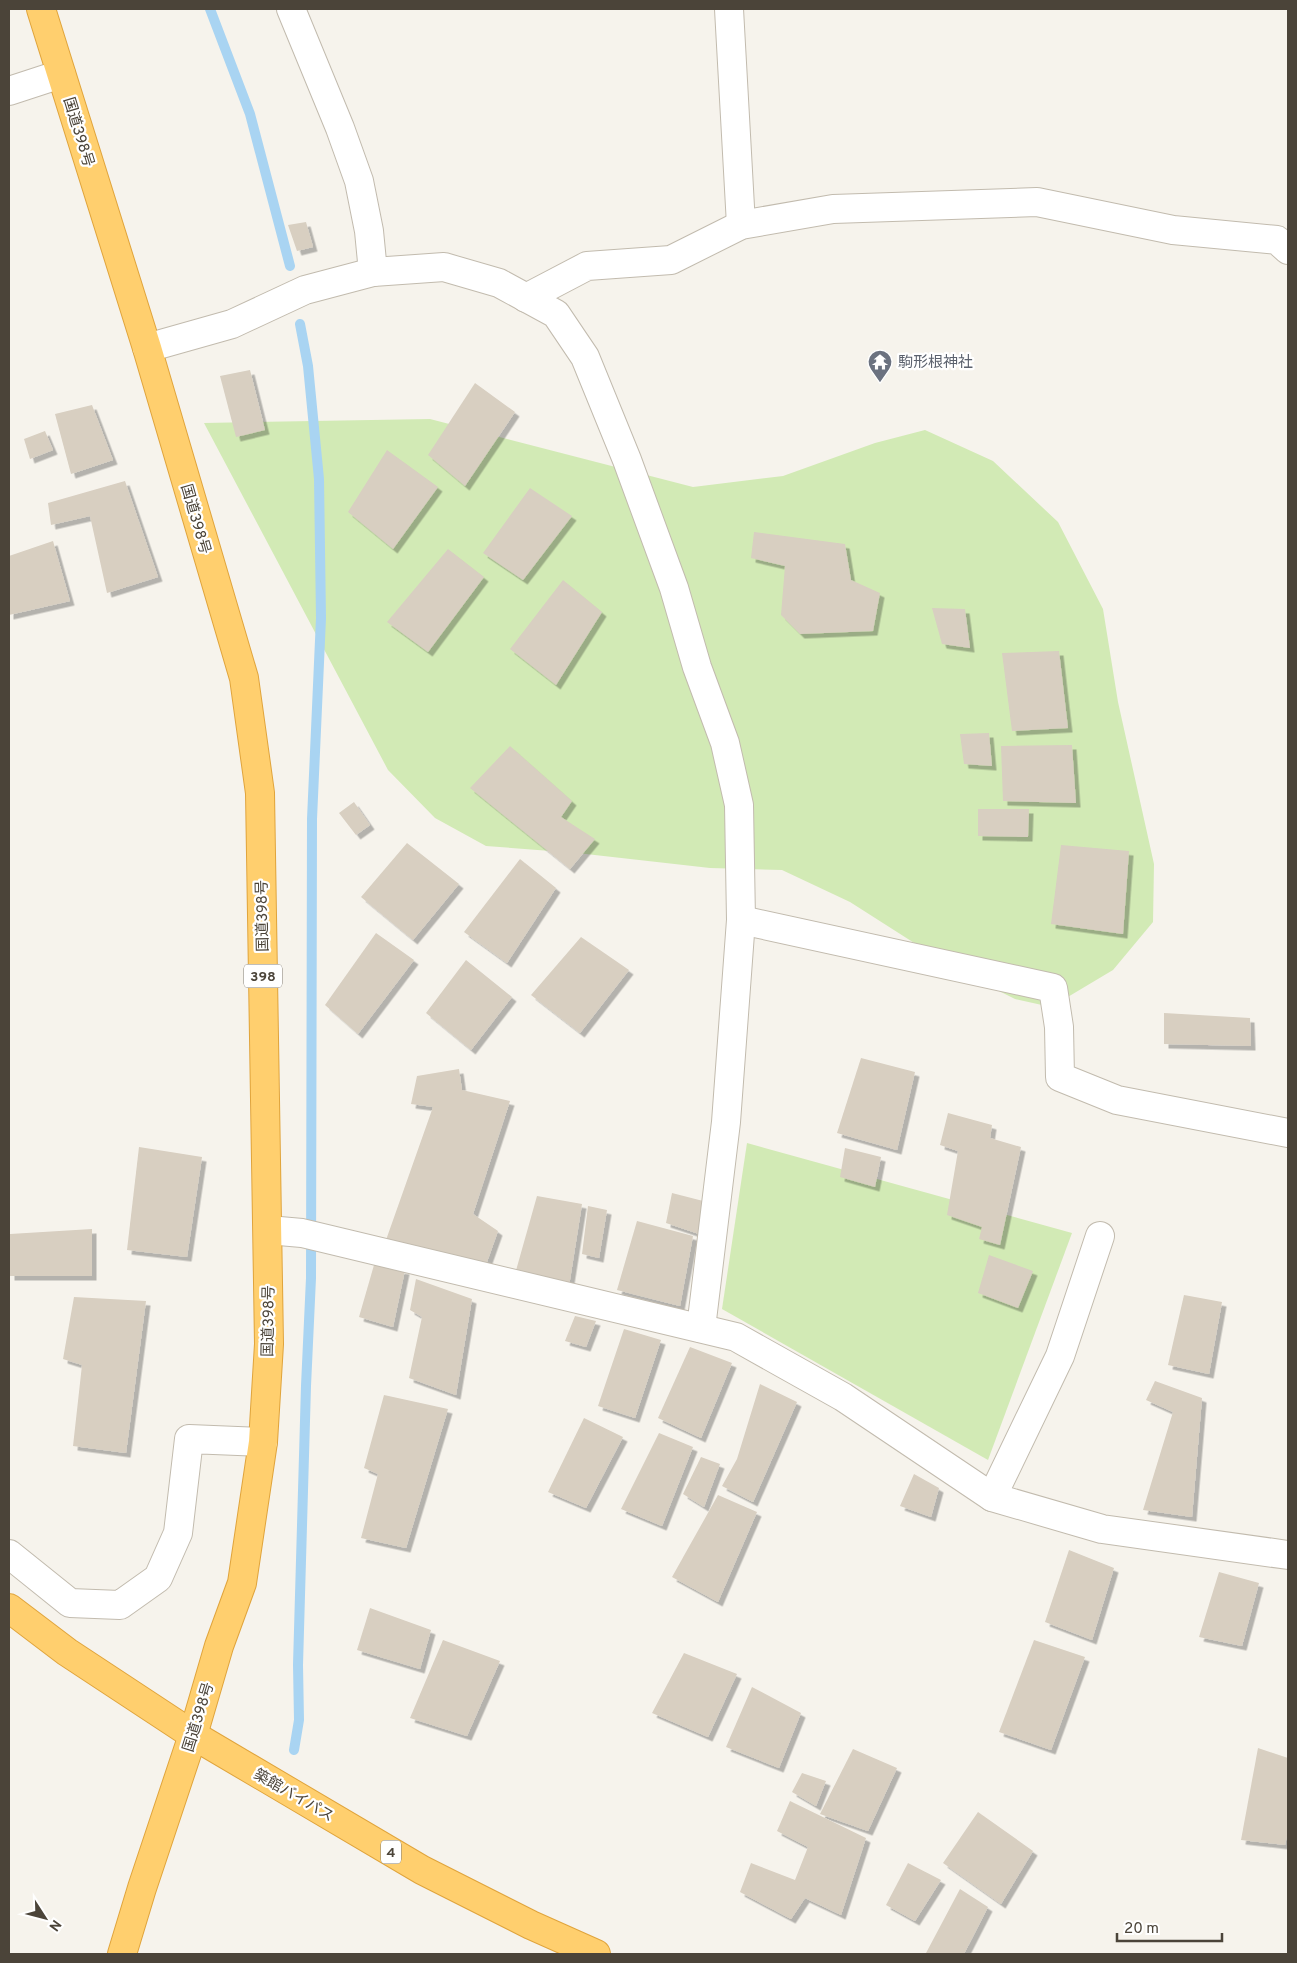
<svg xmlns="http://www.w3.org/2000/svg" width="1297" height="1963" font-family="Overpass,'Noto Sans JP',sans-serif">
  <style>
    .green { fill: #d2eab5 }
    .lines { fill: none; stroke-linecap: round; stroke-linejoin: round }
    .stream { stroke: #a9d4f2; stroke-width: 10 }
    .building { fill: #d8cfc1; filter: url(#shadow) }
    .minor-casing { stroke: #c2bbae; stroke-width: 30 }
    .highway-casing { stroke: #e0a43c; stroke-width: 30 }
    .minor { stroke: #fff; stroke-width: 28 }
    .highway { stroke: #ffcf6e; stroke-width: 28 }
    .labels { text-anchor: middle; stroke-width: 4.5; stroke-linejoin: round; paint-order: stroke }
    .shield { fill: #fff; stroke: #817c74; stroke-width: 1 }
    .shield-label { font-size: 14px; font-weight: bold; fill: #4b4439 }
    .street-label { font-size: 15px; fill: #4b4439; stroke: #fff }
    .worship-label { font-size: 15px; fill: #5b616d; stroke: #fff; text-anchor: start }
  </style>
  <defs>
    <filter id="shadow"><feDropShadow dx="4.5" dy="4.5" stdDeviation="0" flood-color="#0004"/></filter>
  </defs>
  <rect width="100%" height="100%" fill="#f6f3ec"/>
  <g class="green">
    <path d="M430 419 693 487 783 476 875 443 925 430 993 461 1058 522 1103 609 1118 702 1154 864 1153 922 1113 970 1051 1007 1015 999 955 969 850 902 782 870 710 868 577 853 486 846 435 818 388 770 204 423Z"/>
    <path d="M747 1143 1072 1233 988 1460 722 1309Z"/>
  </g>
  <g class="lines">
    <g class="stream">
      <path d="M210 9 250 114 290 266"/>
      <path d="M294 1750 299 1720 298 1665 306 1386 311 1278 312 819 321 618 319 479 308 366 300 324"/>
    </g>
  </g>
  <g class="building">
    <path d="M306 222 313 247 297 251 288 225Z"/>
    <path d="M250 370 265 430 236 437 220 376Z"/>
    <path d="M475 383 515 412 465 486 428 455Z"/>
    <path d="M92 405 113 460 71 474 55 414Z"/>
    <path d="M45 431 53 450 30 459 24 439Z"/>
    <path d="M387 450 438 487 393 549 348 512Z"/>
    <path d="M125 481 158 577 107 593 90 516 51 525 48 503Z"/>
    <path d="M530 488 572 516 523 580 483 553Z"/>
    <path d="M754 532 845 544 851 580 880 593 873 631 800 634 781 615 785 566 751 558Z"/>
    <path d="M53 541 70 601 9 615V556Z"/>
    <path d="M448 549 484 577 428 652 387 622Z"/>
    <path d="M563 580 602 612 556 685 510 649Z"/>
    <path d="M932 608 965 609 970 648 942 644Z"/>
    <path d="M1059 651 1068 728 1012 731 1002 653Z"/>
    <path d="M989 733 992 766 964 764 960 734Z"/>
    <path d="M1072 745 1076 803 1003 801 1001 746Z"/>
    <path d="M510 746 572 801 561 817 595 839 570 869 470 788Z"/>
    <path d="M354 802 370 825 356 835 339 813Z"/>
    <path d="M978 809H1029L1028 837 978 836Z"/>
    <path d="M407 843 459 884 413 940 361 897Z"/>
    <path d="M1061 845 1129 851 1123 934 1051 924Z"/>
    <path d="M520 859 556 888 507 963 464 932Z"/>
    <path d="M376 933 414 960 358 1034 325 1005Z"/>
    <path d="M581 937 629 970 580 1033 531 995Z"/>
    <path d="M466 960 512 997 471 1050 426 1013Z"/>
    <path d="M1164 1013 1250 1018 1251 1046 1164 1044Z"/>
    <path d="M861 1058 915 1072 897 1150 837 1133Z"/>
    <path d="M459 1069 462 1090 510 1101 473 1214 498 1231 487 1262 386 1240 433 1107 411 1104 417 1076Z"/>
    <path d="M948 1113 992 1125 990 1138 1021 1147 1000 1245 979 1239 982 1227 947 1215 958 1151 940 1145Z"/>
    <path d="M139 1147 202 1157 187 1257 127 1250Z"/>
    <path d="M845 1148 881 1157 875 1187 840 1177Z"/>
    <path d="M672 1193 707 1202 702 1235 666 1223Z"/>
    <path d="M537 1196 582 1204 569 1286 515 1274Z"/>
    <path d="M588 1206 607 1210 599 1258 582 1254Z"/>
    <path d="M637 1221 693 1236 680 1306 617 1290Z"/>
    <path d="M92 1229V1276H10V1234Z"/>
    <path d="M989 1255 1033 1271 1018 1308 978 1293Z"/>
    <path d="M374 1265 405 1270 393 1327 359 1317Z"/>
    <path d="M416 1279 472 1299 456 1395 409 1378 422 1317 410 1310Z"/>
    <path d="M1184 1295 1222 1302 1209 1374 1168 1365Z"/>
    <path d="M74 1297 146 1301 126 1453 73 1446 82 1365 63 1359Z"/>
    <path d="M575 1316 596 1321 586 1347 565 1341Z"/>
    <path d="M624 1329 661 1340 635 1418 598 1406Z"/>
    <path d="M690 1347 732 1363 701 1438 658 1418Z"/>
    <path d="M1155 1381 1202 1398 1192 1517 1143 1510 1173 1412 1146 1400Z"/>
    <path d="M760 1384 797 1402 753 1502 722 1486 737 1459Z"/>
    <path d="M384 1395 448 1409 406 1548 361 1538 378 1474 364 1468Z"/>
    <path d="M584 1418 623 1437 586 1508 548 1492Z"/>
    <path d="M659 1433 693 1447 662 1526 621 1509Z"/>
    <path d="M701 1457 720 1464 704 1507 683 1494Z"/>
    <path d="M914 1474 939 1488 931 1517 900 1506Z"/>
    <path d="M718 1495 757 1512 718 1602 672 1577Z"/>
    <path d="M1069 1550 1114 1568 1092 1640 1045 1622Z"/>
    <path d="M1219 1572 1259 1583 1242 1646 1199 1637Z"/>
    <path d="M370 1608 431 1630 420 1669 357 1650Z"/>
    <path d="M443 1640 500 1661 467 1736 410 1718Z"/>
    <path d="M1034 1640 1085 1657 1051 1750 999 1732Z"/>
    <path d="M684 1653 737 1674 708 1737 652 1713Z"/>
    <path d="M752 1687 801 1713 779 1768 726 1747Z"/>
    <path d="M1258 1748 1288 1758V1831L1285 1845 1241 1840Z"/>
    <path d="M853 1749 897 1768 868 1831 820 1814Z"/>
    <path d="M802 1773 826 1781 816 1806 792 1792Z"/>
    <path d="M790 1801 866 1838 841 1915 805 1898 791 1919 740 1892 751 1863 795 1880 808 1847 777 1831Z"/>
    <path d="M978 1812 1033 1851 1001 1904 943 1863Z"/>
    <path d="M908 1863 941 1880 915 1921 886 1905Z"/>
    <path d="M960 1889 988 1907 964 1954 926 1953Z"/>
  </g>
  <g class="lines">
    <defs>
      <g id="minor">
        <path d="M291 9 340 128 359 181 369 231 373 272"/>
        <path d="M729 9 741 225"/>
        <path d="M9 91 61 74"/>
        <path d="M526 298 587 266 671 260 741 225 833 209 1037 202 1173 230 1277 240 1288 250"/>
        <path d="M147 348 232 324 305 290 373 272 444 267 499 283 556 314 585 357 627 460 674 588 697 667 725 743 739 805 741 920 726 1122 701 1328"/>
        <path d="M741 920 1053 988 1059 1027 1060 1077 1117 1100 1288 1133"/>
        <path d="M268 1230 302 1233 736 1337 843 1397 992 1497 1102 1529 1288 1555"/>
        <path d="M992 1497 1060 1356 1100 1236"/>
        <path d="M9 1554 70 1603 120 1605 158 1578 178 1533 189 1439 263 1442"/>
      </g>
      <g id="highway">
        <path d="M41 9 147 348 244 678 260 793 269 1344 263 1442 242 1583 219 1646 193 1735 142 1888 122 1954"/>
        <path d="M9 1608 67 1652 193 1735 422 1870 531 1925 596 1954"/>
      </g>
    </defs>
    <use href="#minor" class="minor-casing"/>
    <use href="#highway" class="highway-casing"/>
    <use href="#minor" class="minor"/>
    <use href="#highway" class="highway"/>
  </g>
  <defs>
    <symbol id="temple-pin" viewBox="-11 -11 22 30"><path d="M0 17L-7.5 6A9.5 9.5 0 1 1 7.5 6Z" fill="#6b7280" stroke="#fff"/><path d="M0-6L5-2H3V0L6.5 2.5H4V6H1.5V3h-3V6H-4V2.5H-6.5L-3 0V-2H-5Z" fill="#fff"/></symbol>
  </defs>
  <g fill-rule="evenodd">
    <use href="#temple-pin" x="866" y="348" width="28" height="38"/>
  </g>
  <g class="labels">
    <g class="shield">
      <rect x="244" y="964.5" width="38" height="23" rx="4"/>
      <rect x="381" y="1840.5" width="20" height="23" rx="4"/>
    </g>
    <g class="shield-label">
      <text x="263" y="981">398</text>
      <text x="391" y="1857">4</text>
    </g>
    <g class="street-label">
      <text transform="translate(79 132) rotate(73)" y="5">国道398号</text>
      <text transform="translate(196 519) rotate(74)" y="5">国道398号</text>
      <text transform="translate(262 916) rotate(-91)" y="5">国道398号</text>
      <text transform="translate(268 1321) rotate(-89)" y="5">国道398号</text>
      <text transform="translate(198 1717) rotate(-73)" y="5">国道398号</text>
      <text transform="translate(294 1795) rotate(30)" y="5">築館バイパス</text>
    </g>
    <g class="worship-label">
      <text x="898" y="367">駒形根神社</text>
    </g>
  </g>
  <rect width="1297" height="1963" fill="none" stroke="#4b4439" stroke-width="20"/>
  <g transform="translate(45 1918) rotate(126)" stroke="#ffffff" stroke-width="4" paint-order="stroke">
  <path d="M0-4L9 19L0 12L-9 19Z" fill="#4b4439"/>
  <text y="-8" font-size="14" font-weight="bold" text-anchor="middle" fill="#4b4439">N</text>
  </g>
  <path d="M1117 1933v8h105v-8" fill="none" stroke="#4b4439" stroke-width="2.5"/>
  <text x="1124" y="1933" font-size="15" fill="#4b4439" stroke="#ffffff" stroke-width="4" paint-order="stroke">20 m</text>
</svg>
